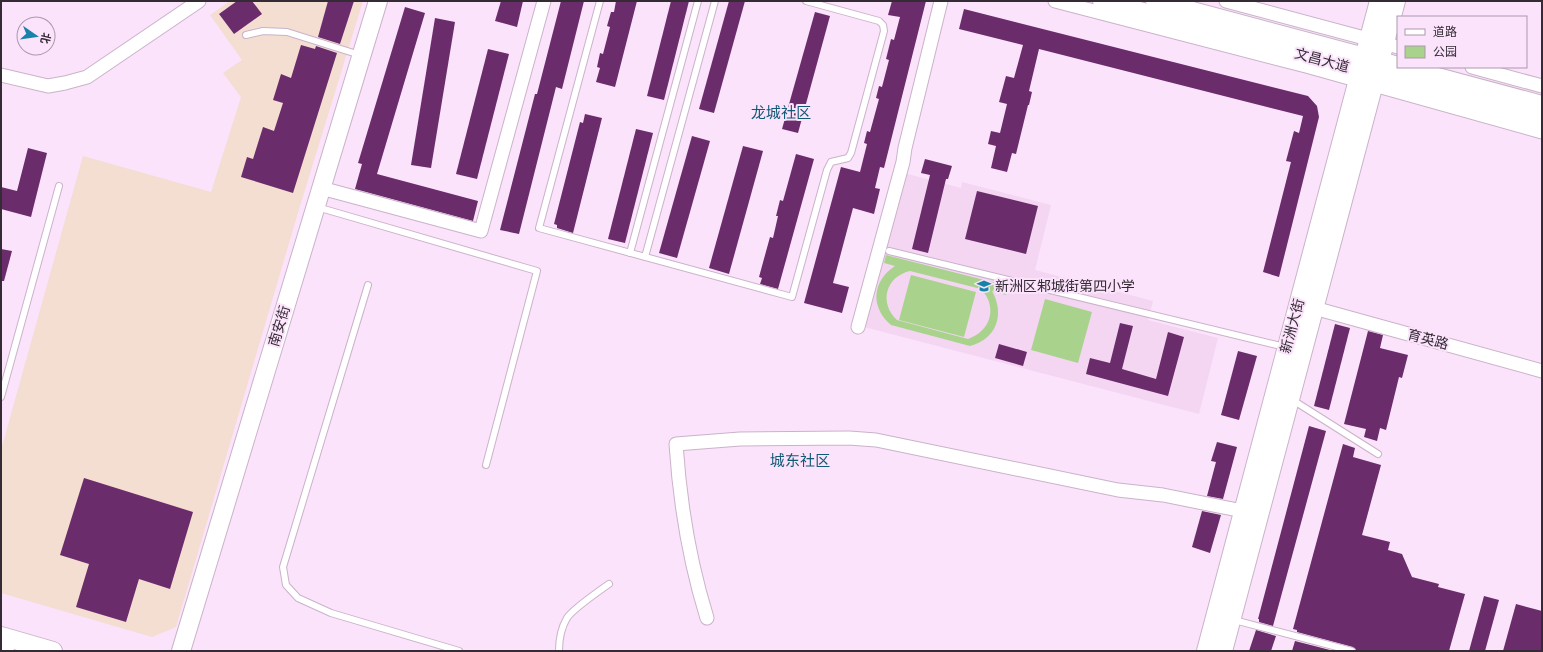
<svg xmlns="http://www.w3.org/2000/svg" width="1543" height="652" font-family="'Times New Roman','Noto Sans SC',serif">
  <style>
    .commercial { fill: #f4ddd1 }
    .built { fill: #f4d6f3 }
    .green { fill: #a9d38d; fill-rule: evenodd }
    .building { fill: #6b2c6c }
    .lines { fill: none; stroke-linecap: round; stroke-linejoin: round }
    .service-casing { stroke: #cab3c9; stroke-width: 8 }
    .minor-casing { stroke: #cab3c9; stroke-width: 15 }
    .secondary-casing { stroke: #cab3c9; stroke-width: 20 }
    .service { stroke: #fff; stroke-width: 6 }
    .minor { stroke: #fff; stroke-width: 13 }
    .secondary { stroke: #fff; stroke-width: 18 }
    .labels { text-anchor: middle; stroke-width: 4; stroke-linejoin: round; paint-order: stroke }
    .street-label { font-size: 14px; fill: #342b34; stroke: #fbe3fb }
    .poi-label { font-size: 14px; fill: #342b34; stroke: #fbe3fb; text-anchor: start }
    .neighbourhood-label { font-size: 15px; fill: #105874; stroke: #fbe3fb }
  </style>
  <rect width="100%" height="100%" fill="#fbe3fb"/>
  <path class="commercial" d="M230 1H363L297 216 176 627 152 637 1 593V450L83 156 211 192 241 97 223 73 242 60 210 15Z"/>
  <path class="built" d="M904 173 961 188 962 182 1051 205 1035 270 1153 301 1148 320 1218 338 1199 414 864 327Z"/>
  <g class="green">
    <path d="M886 255 1008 286 1006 295 992 291C1005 314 997 339 970 346L891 325C870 307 872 281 895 266L884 263ZM910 271 981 289C998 307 991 331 968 339L897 320C879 303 885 277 910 271Z"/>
    <path d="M911 275 976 292 964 337 899 320Z"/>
    <path d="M1045 299 1092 312 1078 363 1031 350Z"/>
  </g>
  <g class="building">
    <path d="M237 1H252L262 14 234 34 219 14Z"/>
    <path d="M328 1H354L340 44 318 37Z"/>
    <path d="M501 1H523L517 27 495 21Z"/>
    <path d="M561 1H584L562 89 556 87 519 234 500 230 535 94H537Z"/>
    <path d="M616 1H637L615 87 596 82 600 68 597 67 600 53 603 54 610 27 607 26 611 12H614Z"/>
    <path d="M671 1H689L664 100 647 96Z"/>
    <path d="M729 1H745L714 113 699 109Z"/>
    <path d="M892 1H926L884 168 880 167 875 188 880 189 874 214 853 208 833 283 849 287 842 313 804 303 841 167 860 172 867 144 864 143 867 131 870 132 879 99 876 98 879 86 882 87 889 60 886 59 891 39 894 40 900 17 888 15Z"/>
    <path d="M405 7 425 13 377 174 478 201 473 221 355 189 362 164 358 163Z"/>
    <path d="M964 9 1308 96 1317 106 1319 117 1279 277 1263 272 1291 162 1286 161 1294 131 1299 133 1303 116 1039 49 1029 91 1032 92 1029 105H1028L1016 154 1012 153 1007 172 991 168 996 146 988 144 991 131 1000 133 1007 104 999 102 1006 76 1014 78 1023 45 959 29Z"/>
    <path d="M815 12 830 16 798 133 782 129Z"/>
    <path d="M435 18 455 22 431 168 411 165Z"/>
    <path d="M301 45 315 49 316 46 337 53 293 193 241 177 247 157 253 159 263 127 274 131 283 103 273 100 281 74 291 78Z"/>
    <path d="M488 49 509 54 477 179 456 174Z"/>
    <path d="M585 114 602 118 573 233 557 228V225L554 224 580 122 583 123Z"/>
    <path d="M636 129 653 133 625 243 608 239Z"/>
    <path d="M692 136 710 141 677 258 659 253Z"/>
    <path d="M743 146 763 151 729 274 709 268Z"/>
    <path d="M28 148 47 153 31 217 1 209V187L17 191Z"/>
    <path d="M796 154 814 159 778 289 760 284 762 278 759 277 770 237 773 238 778 216H776L780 200 783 201Z"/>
    <path d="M925 159 952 166 948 179H946L928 253 912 249 930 175 921 173Z"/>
    <path d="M977 191 1038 206 1026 254 965 239Z"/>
    <path d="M1 249 12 251 4 281H1Z"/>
    <path d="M1120 323 1133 326 1122 369 1156 379 1168 332 1184 337 1168 396 1086 374 1090 358 1110 363Z"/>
    <path d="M1335 324 1350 328 1329 410 1314 406Z"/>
    <path d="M1368 331 1383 335 1380 348 1408 355 1402 378 1399 377 1386 430 1380 428 1377 441 1364 437 1366 429 1344 424Z"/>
    <path d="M999 344 1027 352 1023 366 995 358Z"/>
    <path d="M1238 351 1257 356 1239 420 1221 415Z"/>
    <path d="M1309 426 1326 431 1273 626 1259 622V619H1258Z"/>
    <path d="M1217 442 1237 447 1223 499 1207 496 1216 462 1211 461Z"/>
    <path d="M1343 444 1355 448 1353 457 1381 465 1362 535 1390 542 1388 550 1402 554 1412 577 1439 584 1438 587 1465 594 1449 651H1356L1353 647 1297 632V630L1293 629Z"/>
    <path d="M84 478 193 512 170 589 139 579 126 622 76 607 89 564 60 555Z"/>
    <path d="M1202 511 1221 515 1210 553 1192 547Z"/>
    <path d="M1484 596 1499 600 1485 651H1469Z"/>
    <path d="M1516 604 1542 611V651H1503Z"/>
    <path d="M1256 630 1276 636 1271 651H1249Z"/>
    <path d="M1295 641 1334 651H1292Z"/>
  </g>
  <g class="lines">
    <defs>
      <g id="service">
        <path d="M600 1 539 228 792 297 827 170 831 162 848 158 851 153 884 31 883 25 879 21 806 1"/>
        <path d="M246 35 263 31 287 32 360 55"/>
        <path d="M317 207 537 271 486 465"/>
        <path d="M889 251 1285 347"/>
        <path d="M630 253 698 1"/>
        <path d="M645 257 715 1"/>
        <path d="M368 285 283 567 286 585 298 598 331 613 459 651"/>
        <path d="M1 397 59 186"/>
        <path d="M1291 399 1378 454"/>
        <path d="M1234 620 1352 651"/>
        <path d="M559 651C559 639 561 628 567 618 573 609 599 591 609 584"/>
      </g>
      <g id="minor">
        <path d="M1055 1 1306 66 1542 132"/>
        <path d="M1226 1 1398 47"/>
        <path d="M1472 67 1542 86"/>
        <path d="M1 75 48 86 65 83 87 77 199 1"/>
        <path d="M321 188 481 231 544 1"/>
        <path d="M1314 308 1542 371"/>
        <path d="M858 327 903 162 905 148 941 1"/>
        <path d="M707 618C689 560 680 505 676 444L740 439 849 438 876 440 1118 490 1163 495 1243 511"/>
      </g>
      <g id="secondary">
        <path d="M1102 1 1542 119"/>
        <path d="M1155 1 1398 66"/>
        <path d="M1400 67 1542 105"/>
        <path d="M1 636 53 651"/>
        <path d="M1 650 5 651"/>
        <path d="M181 651 378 1"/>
        <path d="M1206 651 1379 1"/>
        <path d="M1223 651 1396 1"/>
      </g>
    </defs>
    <use href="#service" class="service-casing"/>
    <use href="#minor" class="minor-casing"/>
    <use href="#secondary" class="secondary-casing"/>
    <use href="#service" class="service"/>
    <use href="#minor" class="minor"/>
    <use href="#secondary" class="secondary"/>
  </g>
  <defs>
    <symbol id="school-bare" viewBox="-9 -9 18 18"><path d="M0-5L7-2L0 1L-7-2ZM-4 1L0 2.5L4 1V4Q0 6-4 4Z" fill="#1782aa" stroke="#fbe3fb" stroke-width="2.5" paint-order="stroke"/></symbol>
  </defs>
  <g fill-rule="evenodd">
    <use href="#school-bare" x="974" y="276" width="20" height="20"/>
  </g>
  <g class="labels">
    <g class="street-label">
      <text transform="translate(1322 60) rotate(15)" y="5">文昌大道</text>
      <text transform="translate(279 326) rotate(-73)" y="5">南安街</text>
      <text transform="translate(1292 326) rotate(-75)" y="5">新洲大街</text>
      <text transform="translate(1428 339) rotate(15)" y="5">育英路</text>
    </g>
    <g class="poi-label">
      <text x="995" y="291">新洲区邾城街第四小学</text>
    </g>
    <g class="neighbourhood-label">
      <text x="781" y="118">龙城社区</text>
      <text x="800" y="466">城东社区</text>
    </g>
  </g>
  <rect width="1543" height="652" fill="none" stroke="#342b34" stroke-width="4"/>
  <rect x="1397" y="16" width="130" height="52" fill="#fbe3fb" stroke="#ab99ab"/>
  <rect x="1405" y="29" width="20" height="6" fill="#ffffff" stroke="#ab99ab"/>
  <text x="1433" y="36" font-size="12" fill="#342b34">道路</text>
  <rect x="1405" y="46" width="20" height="12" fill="#a9d38d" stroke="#ab99ab"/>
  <text x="1433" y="56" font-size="12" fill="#342b34">公园</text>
  <g transform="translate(36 36) rotate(103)"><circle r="19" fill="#fbe3fb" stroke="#ab99ab"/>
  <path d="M0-3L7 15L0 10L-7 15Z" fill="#1782aa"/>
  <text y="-6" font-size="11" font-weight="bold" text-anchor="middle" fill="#342b34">北</text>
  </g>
</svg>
